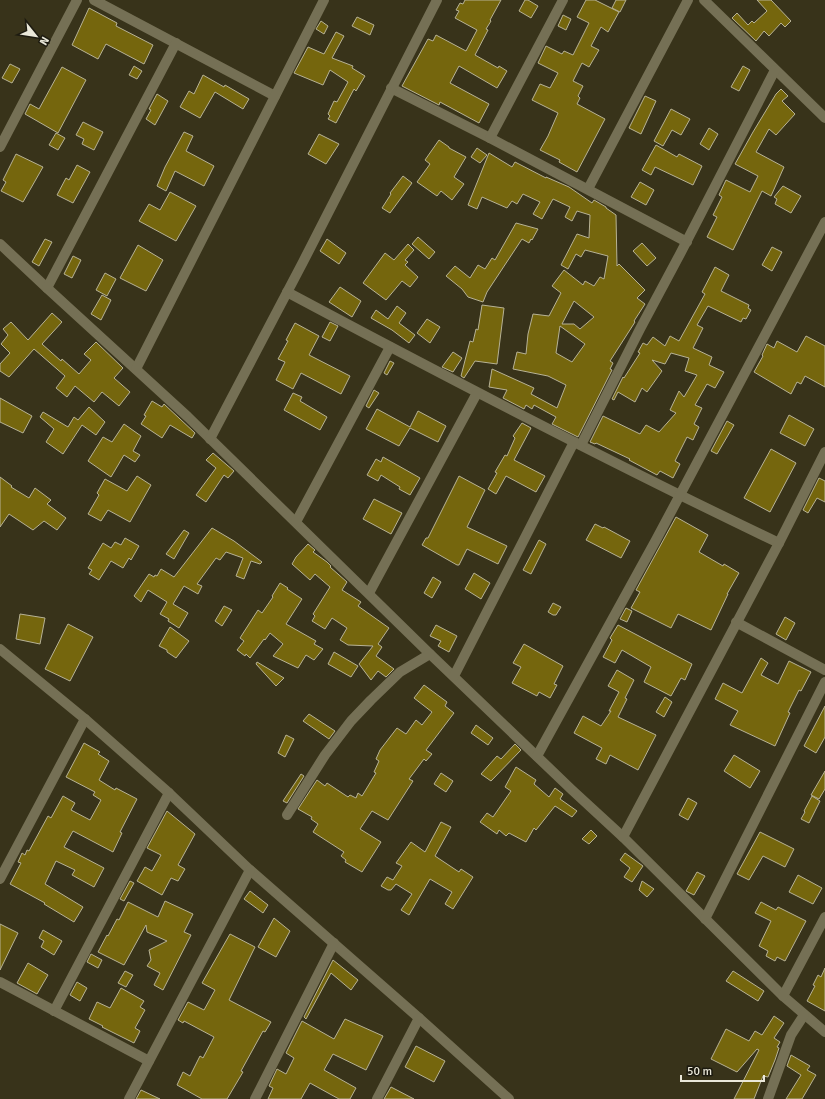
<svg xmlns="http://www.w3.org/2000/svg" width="825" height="1099" font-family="Signika,sans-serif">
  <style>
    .building { fill: #75660d; stroke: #b7b295; fill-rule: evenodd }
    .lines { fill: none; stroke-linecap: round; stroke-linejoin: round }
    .minor { stroke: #757055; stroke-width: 10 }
  </style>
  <rect width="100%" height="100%" fill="#38331a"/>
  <g class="building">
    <path d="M465 0H501L490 20 491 21 486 29 488 30 475 55 498 68 499 66 507 71 497 88 459 66 450 83 489 104 479 123 440 102 439 105 402 86 428 39 433 41 436 35 466 51 477 30 455 18 459 11 456 10 460 3 463 4Z"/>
    <path d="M525 0H528L538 6 531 18 519 11Z"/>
    <path d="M586 0H595L619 12 608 32 601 27 591 46 599 50 589 67 582 63 573 81 583 86 578 96 580 98 577 104 605 119 577 172 559 162 560 160 540 150 548 136 558 113 532 100 540 84 550 88 558 73 538 63 546 46 562 54 564 51 573 55 589 23 577 17Z"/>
    <path d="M616 0H626L620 12 612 8Z"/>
    <path d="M757 0H771L791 21 785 27 781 23 769 36 764 31 756 41 732 18 737 13 748 25 752 21 754 23 767 11Z"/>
    <path d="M89 8 117 23 116 26 153 45 144 64 106 44 98 59 72 45Z"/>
    <path d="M563 15 571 19 566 30 558 26Z"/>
    <path d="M357 17 374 25 370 35 352 26Z"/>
    <path d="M321 21 328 26 324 34 316 29Z"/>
    <path d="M336 32 344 36 332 58 353 66 352 68 365 76 356 91 354 89 336 123 328 119 330 116 328 114 334 101 337 102 348 82 330 70 323 85 294 73 308 47 324 54Z"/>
    <path d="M10 64 20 69 12 83 2 78Z"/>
    <path d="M134 66 142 71 137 79 129 75Z"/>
    <path d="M743 66 750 70 739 91 731 87Z"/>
    <path d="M62 67 86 80 58 133 25 114 30 104 39 109Z"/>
    <path d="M203 75 224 87 225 85 249 99 243 109 215 92 200 118 180 107 189 91 194 94Z"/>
    <path d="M781 89 788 96 782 101 795 114 776 135 769 129 756 152 784 167 771 196 762 191 733 250 707 237 717 217 713 215 722 197 719 195 726 180 750 192 758 176 735 164 753 132 776 94Z"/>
    <path d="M157 94 168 101 155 125 146 119 151 110 149 109Z"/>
    <path d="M645 96 656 101 641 134 629 128Z"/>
    <path d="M671 109 690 119 681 135 672 130 663 146 654 141Z"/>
    <path d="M83 122 103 132 94 150 82 144 84 139 76 135Z"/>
    <path d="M709 128 718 134 709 150 700 144Z"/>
    <path d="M184 132 193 136 186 151 214 166 204 186 175 171 166 191 157 186 165 167Z"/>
    <path d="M56 133 65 138 58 150 49 145Z"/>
    <path d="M319 134 339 144 326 164 308 154Z"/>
    <path d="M439 140 449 147V148L466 157 454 177 464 184 452 200 441 191 437 196 417 182 430 164 425 160Z"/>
    <path d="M656 145 677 157 679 154 702 166 693 185 655 167 651 175 642 170Z"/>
    <path d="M477 148 487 155 480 163 471 157Z"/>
    <path d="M489 153 512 167 515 162 546 178V177L569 187 592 203 594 200 606 207V208L616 215 617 266 619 264 645 290 637 298 645 304 634 321 635 322 610 361 613 363 610 369 612 370 578 437 552 424 556 417 534 405 532 409 526 405 524 409 503 398 507 390 489 387 492 369 534 388 531 394 557 408 566 385 548 376 513 369 517 352 526 354 528 334 533 314 549 316 561 293 552 286 564 270 583 285 585 281 594 286 600 277 604 279 608 256 585 250 581 257 576 254 568 269 561 265 577 234 589 238 590 215 577 211 572 221 565 217 570 207 553 199 542 219 533 214 540 202 523 194 517 204 512 201 507 208 482 197 477 209 468 205ZM574 301 594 317 580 329 574 324H562ZM560 326 585 344 572 362 556 353Z"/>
    <path d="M16 154 43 167 23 202 1 191 6 182 3 180Z"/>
    <path d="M77 165 90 172 73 203 57 195 66 178 69 180Z"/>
    <path d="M403 176 412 183 390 213 382 208 391 194 390 193Z"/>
    <path d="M640 182 654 190 646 205 631 197Z"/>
    <path d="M783 186 801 196 791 213 775 204 777 199 774 197Z"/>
    <path d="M170 192 196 206 176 241 139 221 149 204 160 210Z"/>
    <path d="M516 223 538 229 532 240 531 239 529 243 522 239 487 292 483 302 468 297 462 289 446 276 455 266 470 278 478 265 485 269 492 258 495 260Z"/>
    <path d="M418 237 435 252 429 259 412 244Z"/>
    <path d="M45 239 52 242 39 266 32 262Z"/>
    <path d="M327 239 346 253 339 264 320 251Z"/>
    <path d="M642 243 656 258 647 266 633 251Z"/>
    <path d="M408 244 414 250 405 260 408 262 405 265 418 277 410 287 402 281 386 300 363 283 385 253 394 260Z"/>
    <path d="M138 245 163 260 146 291 120 278Z"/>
    <path d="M772 247 782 252 772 271 762 265Z"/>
    <path d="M73 256 81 260 72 278 64 274Z"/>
    <path d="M715 267 729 275 721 291 749 305 748 308 751 310 746 319 743 318 741 322 708 306 697 325 703 328 693 348 712 357 709 365 724 372 715 388 707 384 695 405 702 408 694 424 699 427 693 440 687 437 675 461 680 464 673 478 660 471 657 475 629 460 630 459 596 443 595 444 590 442 603 416 640 434 646 425 659 432 676 413 670 410 679 391 684 397 697 375 685 371 689 358 671 353 665 364 652 360 662 371 647 392 642 388 635 402 618 392 614 400 612 399 623 377 624 378 640 353 638 352 643 343 647 345 653 337 665 346 670 336 679 341 705 294 702 292Z"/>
    <path d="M105 273 116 279 107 296 96 290Z"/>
    <path d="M340 287 361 301 352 317 329 302Z"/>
    <path d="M102 295 111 300 101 320 91 314Z"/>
    <path d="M482 305 504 308 497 364 475 361 464 378 461 376 470 341 473 342 476 329 478 330Z"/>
    <path d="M397 306 406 313 399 323 415 335 409 343 392 330 371 318 376 310 388 319Z"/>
    <path d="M52 313 62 322 42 344 61 361 62 359 79 374 91 360 84 354 96 342 123 368 114 378 130 392 119 406 102 392 94 402 75 386 67 397 56 388 65 376 34 349 9 377 0 371V364L10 353 1 344 8 335 3 329 11 322 28 340Z"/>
    <path d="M427 319 440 327 430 343 417 333Z"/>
    <path d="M330 322 338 326 330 341 322 337Z"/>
    <path d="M295 323 319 336 309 355 350 376 341 394 301 373 293 389 276 380 285 362 278 359 288 341 286 340Z"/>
    <path d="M806 336 825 346V387L805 376 801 384 797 382 791 394 754 372 763 356 762 355 767 344 774 348 777 341 797 352Z"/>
    <path d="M453 352 462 358 453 372 442 367Z"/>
    <path d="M390 361 394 363 387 375 384 373Z"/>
    <path d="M374 390 379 393 369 408 366 406Z"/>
    <path d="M293 393 302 397 300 401 327 417 320 430 284 410Z"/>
    <path d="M0 398 32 416 23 433 0 422Z"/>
    <path d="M152 401 162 407 164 404 195 433 192 438 170 425 162 438 141 424 146 416 144 415Z"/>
    <path d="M89 407 105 422 96 435 82 425 63 454 46 442 54 429 40 417 43 412 68 427 74 417 78 420Z"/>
    <path d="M377 409 410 427 418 411 446 426 438 442 410 428 399 446 366 429Z"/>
    <path d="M789 415 814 429 805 446 780 433Z"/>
    <path d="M727 421 734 425 717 454 711 451Z"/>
    <path d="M522 423 531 428 514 460 545 476 536 492 506 476 496 494 488 489 497 473 495 472 505 455 507 456 515 438 513 436Z"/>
    <path d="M124 424 141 436 133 451 140 455 135 462 124 455 111 477 88 461 103 437 112 442Z"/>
    <path d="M771 449 796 463 770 512 744 498Z"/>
    <path d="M213 453 234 471 228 478 224 475 206 502 196 495 216 468 206 460Z"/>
    <path d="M383 457 420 478 410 495 399 489 400 487 381 475 378 481 367 475 376 459 381 462Z"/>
    <path d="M137 476 151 485 130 522 108 510 101 521 88 514 99 495 97 493 105 479 127 491Z"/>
    <path d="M459 476 485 490 467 527 507 546 498 564 467 549 459 565H457L422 545 426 538H428Z"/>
    <path d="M0 477 12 486 11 487 29 498 35 488 51 500 47 504 66 518 57 530 44 521 33 530 9 514 0 527Z"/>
    <path d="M819 478 825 481V502L817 498 808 513 803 510Z"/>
    <path d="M374 499 402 513 391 534 363 519Z"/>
    <path d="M676 517 708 535 699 552 723 566 724 564 739 573 727 594H728L711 630 678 614 671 628 631 608 640 592 636 590Z"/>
    <path d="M595 524 603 528 604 527 630 541 621 558 586 540Z"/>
    <path d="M212 528 234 541 262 562 260 564 251 561 244 579 236 576 243 558 226 552 220 560 216 558 197 584 202 586 198 594 184 586 173 604 188 613 179 628 168 621 169 619 160 614 167 602 148 590 141 602 134 596 149 574 154 577 155 575 157 576 161 569 174 577Z"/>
    <path d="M184 530 189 533 174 559 166 554Z"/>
    <path d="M125 538 139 546 131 560 129 558 123 568 111 561 99 580 89 574 92 570 88 568 103 543 111 548 115 542 121 545Z"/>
    <path d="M539 540 546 544 531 574 523 570Z"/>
    <path d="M308 544 315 550 313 552 327 562 331 566 330 567 347 582 342 590 361 602 358 606 389 628 378 644 382 647 376 656 394 669 386 677 378 671 371 680 359 664 373 646 348 645 340 640 347 628 332 618 325 629 312 621 315 616 313 614 330 587 315 574 310 580 292 564 296 557Z"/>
    <path d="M474 573 490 583 481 599 465 589Z"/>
    <path d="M433 577 441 582 432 598 424 593Z"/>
    <path d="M280 583 288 588 287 589 302 599 286 624 316 641 314 644 323 649 314 660 306 655 298 668 273 656 283 644 270 633 265 640 264 639 250 658 246 654 245 656 237 650 244 641 240 638 258 610 262 613 273 597 272 596Z"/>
    <path d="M553 603 561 607 556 615H553L548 612Z"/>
    <path d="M224 606 232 610 222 626 215 621Z"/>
    <path d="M626 608 632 611 627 622 620 619Z"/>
    <path d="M20 614 45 618 40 644 16 639Z"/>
    <path d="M785 617 795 623 786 640 776 634Z"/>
    <path d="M68 624 93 637 70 681 45 669Z"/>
    <path d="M436 625 457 636 449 652 438 646 441 641 430 636Z"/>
    <path d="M618 625 692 664 685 680 681 678 671 696 644 682 651 667 622 650 615 663 603 657 612 640 610 638Z"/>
    <path d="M170 627 189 641 176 658 167 652V650L159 646Z"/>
    <path d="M524 644 563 666 554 684 557 685 550 698 539 692 537 696 512 683 521 667 513 663Z"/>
    <path d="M334 652 358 666 351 677 328 664Z"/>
    <path d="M761 658 768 663 761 675 778 684 789 661 811 672 801 691 799 690 788 712 790 713 775 746 730 725 738 711 715 699 723 683 742 693Z"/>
    <path d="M257 662 284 678 276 686 256 664Z"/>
    <path d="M617 670 634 680 625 698 627 699 618 717 656 735 638 770 610 755 606 764 596 759 602 748 574 733 583 716 601 726 611 711H609L619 692 608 686Z"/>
    <path d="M424 685 447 702 445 706 454 713 426 750 432 754 426 761 424 759 409 779 413 781 388 820 372 811 360 829 381 842 362 872 345 862 346 860 341 856 344 852 313 832 318 824 311 819 312 817 298 809 317 780 325 786 327 783 348 797 350 795 356 798 358 793 362 796 376 773 374 772 379 761 376 759 380 750 397 728 406 734 416 720 422 725 432 712 414 698Z"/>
    <path d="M665 697 672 702 664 717 656 712Z"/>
    <path d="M825 706V737L816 753 804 746Z"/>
    <path d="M309 714 335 731 329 739 303 721Z"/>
    <path d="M476 725 493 738 488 745 471 733Z"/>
    <path d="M286 735 294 739 285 757 278 753Z"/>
    <path d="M84 743 100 752 98 754 109 761 99 780 115 790 116 788 137 799 120 832 122 833 113 852 73 831 64 847 104 868 94 887 72 875 75 870 56 861 45 884 83 907 74 922 44 904 45 903 10 884 21 863 18 862 22 853 25 855 27 850 29 851 48 816 51 818 63 796 75 803 71 810 90 820 101 800 93 795 95 792 66 777Z"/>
    <path d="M515 744 521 750 491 781 481 774 497 756 501 759Z"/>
    <path d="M734 755 760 771 750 788 724 771Z"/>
    <path d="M516 767 536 780 534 784 549 797 555 788 563 794 560 799 577 811 572 817 555 806 536 830 534 828 526 842 509 833 506 836 499 830 497 834 480 822 487 813 493 817 511 791 505 787Z"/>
    <path d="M825 771V789L819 799 811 795Z"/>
    <path d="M441 773 453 781 446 792 434 784Z"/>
    <path d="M301 774 304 776 287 803 283 801Z"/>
    <path d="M812 796 820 801 809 823 801 819 805 812 804 811Z"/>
    <path d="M688 798 697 803 688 820 679 815Z"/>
    <path d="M167 811 195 834 178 865 185 869 178 881 171 878 162 895 137 881 145 867 152 871 161 855 147 848Z"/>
    <path d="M441 822 451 827 435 856 459 872 461 869 473 877 453 909 445 904 452 892 430 879 409 915 401 910 412 894 396 884 391 890H388L381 886 387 877 393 880 402 866 396 863 411 842 425 852Z"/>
    <path d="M591 830 597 836 589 844 582 839Z"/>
    <path d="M760 832 794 849 785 867 763 856 749 880 737 874Z"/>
    <path d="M625 853 643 866 632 882 624 877 630 868 620 860Z"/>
    <path d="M697 872 705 876 694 895 686 891Z"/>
    <path d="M798 875 822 888 813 904 789 892Z"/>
    <path d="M130 881 134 883 124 901 120 899Z"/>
    <path d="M642 881 654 889 647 897 639 890Z"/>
    <path d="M250 891 268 905 263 913 244 899Z"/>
    <path d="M165 901 193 914 184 932 191 935 163 990 154 985 160 973 147 966 151 960 149 950 167 941 147 932 146 925 124 965 98 952 107 935 108 936 117 919 119 920 128 902 158 917Z"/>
    <path d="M761 902 776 910 778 907 806 921 785 961 777 957 775 961 766 956 768 951 759 946 771 921 755 913Z"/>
    <path d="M274 918 290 931 276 957 258 947Z"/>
    <path d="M0 924 18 933 0 970Z"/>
    <path d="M43 930 62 941 54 955 41 947 44 941 39 938Z"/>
    <path d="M230 934 255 947 229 1000 271 1022 265 1032 263 1031 241 1071 243 1072 227 1099H202L177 1085 183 1072 190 1076 200 1056 203 1058 214 1037 184 1021 183 1023 178 1020 188 1002 204 1010 215 990 202 983Z"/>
    <path d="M91 954 102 960 98 968 87 962Z"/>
    <path d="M333 960 358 980 351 990 331 973 306 1019 304 1017Z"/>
    <path d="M28 963 48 975 37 994 17 983Z"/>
    <path d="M825 968V1011L807 1001 815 986 813 985 818 975 821 977Z"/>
    <path d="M125 971 133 975 126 987 118 983Z"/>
    <path d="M733 971 764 991 758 1001 726 981Z"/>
    <path d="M77 982 87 988 80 1001 70 995Z"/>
    <path d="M121 988 144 1001 140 1007 145 1010 135 1028 140 1031 134 1043 102 1027 103 1026 89 1019 97 1002 110 1008Z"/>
    <path d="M774 1016 784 1023 774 1038 780 1042 777 1047 779 1048 775 1060 768 1077 763 1076 754 1099H734L759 1050 757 1049 737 1072 711 1059 726 1029 749 1041 755 1031 762 1035Z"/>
    <path d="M345 1019 383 1036 366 1070 333 1054 324 1070 356 1088 350 1099H339L310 1083 301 1099H268L273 1088 269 1086 277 1069 286 1074 294 1058 286 1053 302 1021 334 1039Z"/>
    <path d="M416 1046 445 1061 434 1082 405 1067Z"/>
    <path d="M791 1055 810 1066 807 1070 816 1075 802 1099H786L801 1075 787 1066Z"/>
    <path d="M391 1087 414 1099H384Z"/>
    <path d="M141 1090 160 1099H136Z"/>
  </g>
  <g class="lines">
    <g class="minor">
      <path d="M94 0 275 96"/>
      <path d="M704 0 825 118"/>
      <path d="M391 88 490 138 687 242"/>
      <path d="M490 138 563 0"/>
      <path d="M0 147 77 0"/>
      <path d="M588 189 688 0"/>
      <path d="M0 244 47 288 188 417 430 654 572 790 623 837 783 996 825 1032"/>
      <path d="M47 288 176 43"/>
      <path d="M287 292C450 379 613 464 779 543"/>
      <path d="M136 369 324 0"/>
      <path d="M210 439 303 262 437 0"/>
      <path d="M581 445 640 329 679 256 775 70"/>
      <path d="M296 522 390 347"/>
      <path d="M369 593 477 393"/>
      <path d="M736 622 825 670"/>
      <path d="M0 649 85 719 169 793 250 870 419 1018 509 1099"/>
      <path d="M454 676 574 442"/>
      <path d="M537 756 656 540 825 222"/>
      <path d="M287 815 325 755 351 721 371 700 400 672 430 654"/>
      <path d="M623 837 779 543 825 452"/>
      <path d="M0 879 85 719"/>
      <path d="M705 919 825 682"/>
      <path d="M0 982 149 1061"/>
      <path d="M783 996 825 917"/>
      <path d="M54 1011 169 793"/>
      <path d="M129 1099 250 870"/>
      <path d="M255 1099 334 943"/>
      <path d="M377 1099 419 1018"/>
      <path d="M768 1099 791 1035 804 1015"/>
    </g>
  </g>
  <g transform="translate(36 36) rotate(120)" stroke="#1d1b10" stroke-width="3" paint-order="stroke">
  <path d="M0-3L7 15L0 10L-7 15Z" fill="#eae8d9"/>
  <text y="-6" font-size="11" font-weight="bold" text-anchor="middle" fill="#eae8d9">N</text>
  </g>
  <path d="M681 1075v6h83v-6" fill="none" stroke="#eae8d9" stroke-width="2"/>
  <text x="687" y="1075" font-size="12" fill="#eae8d9" stroke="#1d1b10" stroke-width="3" paint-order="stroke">50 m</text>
</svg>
